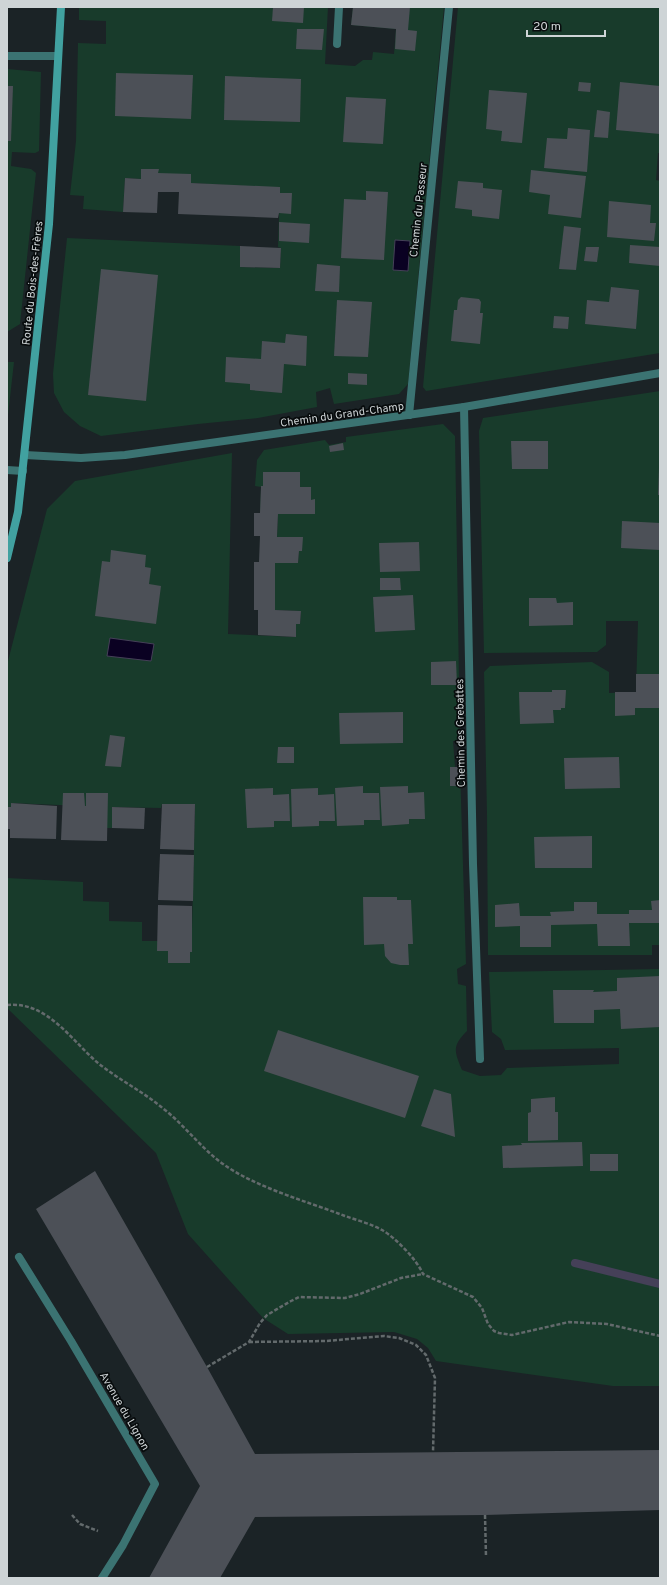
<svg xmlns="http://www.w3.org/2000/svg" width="667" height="1585" font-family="Overpass,sans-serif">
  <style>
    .green { fill: #183b2b }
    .water { fill: #0a0122; stroke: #454058 }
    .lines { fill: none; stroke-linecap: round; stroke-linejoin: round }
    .stream { stroke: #454058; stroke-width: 8 }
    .building { fill: #4c5057 }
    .path { stroke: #636a6c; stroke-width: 2.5; stroke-dasharray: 4 2; stroke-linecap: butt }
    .lane { stroke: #3b7372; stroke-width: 8 }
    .street { stroke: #3b7372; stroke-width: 8 }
    .secondary { stroke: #41a1a0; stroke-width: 8 }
    .labels { text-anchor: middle; stroke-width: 3.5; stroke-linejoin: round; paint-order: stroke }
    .street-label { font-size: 11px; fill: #ced4d6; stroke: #080c0d }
  </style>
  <rect width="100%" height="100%" fill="#1b2326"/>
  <g class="green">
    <path d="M79 7H328L325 64 355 66 363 60H372L373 52 394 54 396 29 351 25 353 7H444L408 384 399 394 334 404 330 388 316 392 317 407 258 418 198 424 101 436 80 426 64 412 54 393 53 374 67 238 240 246V267L280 268 281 248 278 247 280 188 191 183 158 173V169H142L141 179 125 178 123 212 83 209 84 196 70 195 76 141 78 43 106 44V21L79 20Z"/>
    <path d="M458 7H660V153H658L656 180 660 181V353L426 391 423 387Z"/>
    <path d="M7 69 41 72 39 151 35 153 12 152 11 166 31 169 36 173 20 324 7 332Z"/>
    <path d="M7 362H14L7 424Z"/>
    <path d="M660 391V945H652V955H488L487 814 484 672 490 666 592 662 609 672V693L636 692 638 621H606V645L597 652 484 653 479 431 483 418Z"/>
    <path d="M443 424 455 436 460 741H453L455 767H460L466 964 457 969 458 984 466 986 467 1031C452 1046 454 1051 462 1070L480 1076 501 1075 507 1068 619 1064V1048L505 1050 501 1039 492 1032 489 972 660 969V1386H613L436 1361 428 1348 417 1339 394 1332 288 1334 263 1318 188 1234 156 1153 7 1008V878L83 882V901L109 902V921L142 922V941H157L192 928 195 804H162L161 808 112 807V828H107V807L11 803V807H7V665L47 509 75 481 232 453 228 634 296 637V624H300L301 611 275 610V563H298L299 551H302V537H277L278 514 260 513 261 487 255 486 257 460 264 450 325 440 329 445 346 442V437Z"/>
  </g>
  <g class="water">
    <path d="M395 240 410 241 408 271 393 270Z"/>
    <path d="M110 638 154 644 151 661 107 656Z"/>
  </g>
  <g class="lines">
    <path class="stream" d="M575 1263 660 1284"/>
  </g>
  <g class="building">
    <path d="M273 7H304L303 23 272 21Z"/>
    <path d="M353 7H410L408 30 417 31 415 51 395 49 396 29 351 25Z"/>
    <path d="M297 29H324L322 50 296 49Z"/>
    <path d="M116 73 193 75 191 119 115 116Z"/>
    <path d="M225 76 301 79 300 122 224 120Z"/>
    <path d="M579 82 591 83 590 92 578 91Z"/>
    <path d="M620 82 660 86V134L616 130Z"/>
    <path d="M7 86H13L11 141H7Z"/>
    <path d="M489 90 527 93 522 143 501 141 502 131 486 129Z"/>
    <path d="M346 97 386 99 383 144 343 142Z"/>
    <path d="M597 110 610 112 608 138 594 137Z"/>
    <path d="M568 128 590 130 587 172 544 168 547 138 567 139Z"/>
    <path d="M141 169H159L158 173 191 174V183L280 187V193H292L291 214 279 213 278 218 178 214 179 192H158L157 213 123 212 125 178 141 179Z"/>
    <path d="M531 170 586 176 581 218 548 214 550 195 529 192Z"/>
    <path d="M458 181 483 183V188L502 190 499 219 472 216V210L455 208Z"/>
    <path d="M366 191 388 192 384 260 341 258 344 199 366 200Z"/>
    <path d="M609 201 651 205 650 223H656L654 241 607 237Z"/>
    <path d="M279 222 310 224 309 243 279 241Z"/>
    <path d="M564 226 581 228 576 270 559 269Z"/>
    <path d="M630 245 660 247V266L629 263Z"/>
    <path d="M240 246 281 248 280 268 240 267Z"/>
    <path d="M586 247H599L597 262 584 261Z"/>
    <path d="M317 264 340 266 339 292 315 291Z"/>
    <path d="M101 269 158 275 146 401 88 395Z"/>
    <path d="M611 287 639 290 636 329 585 324 587 300 609 302Z"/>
    <path d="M461 297 479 299 481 302 480 313H483L480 344 451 341 454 310H457L458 300Z"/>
    <path d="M337 300 372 302 368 357 334 356Z"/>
    <path d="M554 316 569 317 568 329 553 328Z"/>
    <path d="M286 334 307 336 306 366 284 364 282 393 250 390V384L225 382 226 357 261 359 262 341 285 343Z"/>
    <path d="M348 373 367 374V385L348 384Z"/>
    <path d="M511 441H548V469H512Z"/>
    <path d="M343 443 344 450 330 452 329 446Z"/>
    <path d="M659 468H660V495H658Z"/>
    <path d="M263 472H300V487H311V500L315 499V514H278L277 537H303L302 551H299L298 563H275V610L301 611 300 624H296V637L258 635V610H254V562H259L260 536H254V513H260L261 486H263Z"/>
    <path d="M622 521 660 523V550L621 548Z"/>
    <path d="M419 542 420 571 380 572 379 543Z"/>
    <path d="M111 550 146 555 145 567 151 568 149 584 161 586 156 624 95 616 102 561 110 562Z"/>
    <path d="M380 578H400L401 590H380Z"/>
    <path d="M413 595 415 630 375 632 373 597Z"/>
    <path d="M529 598H556L557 603 573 602V625L529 626Z"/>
    <path d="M456 661 457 685H431V662Z"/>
    <path d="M636 674H660V708H635V715L615 716V692H636Z"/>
    <path d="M552 690H566L565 708H561V710H553L554 723 520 724 519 692H552Z"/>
    <path d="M403 712V743L340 744 339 713Z"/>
    <path d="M110 735 125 737 121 767 105 766Z"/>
    <path d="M278 747H294V763H277Z"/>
    <path d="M619 757 620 788 565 789 564 758Z"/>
    <rect x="450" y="767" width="10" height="19"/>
    <path d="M363 786V793H379L380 820H364V825L337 826 335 788Z"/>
    <path d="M408 786V793L424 792 425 819H409V824L382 826 380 787Z"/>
    <path d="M273 788V795L289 794 290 821H274V827L247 828 245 789Z"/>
    <path d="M318 788V795L334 794 335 821H319V826L292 827 291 789Z"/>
    <path d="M63 793H84L85 806H86V793H108L107 841 61 840Z"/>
    <path d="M11 803 57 806 56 839 10 838V829H7V807H11Z"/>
    <path d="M162 804H195L194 850 160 849Z"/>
    <path d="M112 807 145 808 144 829 112 828Z"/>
    <path d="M592 836V868H535L534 837Z"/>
    <path d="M160 854 194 855 193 901 158 900Z"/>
    <path d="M363 897H397V900H411L413 944H408L409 965H400L391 963 385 956 384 944 364 945Z"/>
    <path d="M660 900V923H629L630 946H598L597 924 551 925V947H520V926L495 927V905L519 903 520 916H551L550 912 574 911V902H597V914H629V910H652L651 901Z"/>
    <path d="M158 905 192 906V952H190V963H168V951H157Z"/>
    <path d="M660 976V1027L621 1029 620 1009 594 1010V1023H554L553 990H594L593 992 617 991V978Z"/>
    <path d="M278 1030 419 1076 405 1118 264 1071Z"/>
    <path d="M434 1089 451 1094 455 1137 421 1126Z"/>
    <path d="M555 1097V1112H558V1140L528 1141V1113L531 1112V1099Z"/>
    <path d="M582 1142 583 1166 503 1168 502 1146 522 1145 521 1143Z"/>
    <rect x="590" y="1154" width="28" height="17"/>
    <path d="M95 1171 207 1367 255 1454 660 1450V1510L485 1515 255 1517 220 1578H149L200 1486 36 1209Z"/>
  </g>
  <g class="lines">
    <g class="path">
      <path d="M7 1005C47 1001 71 1040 98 1063 119 1080 144 1092 165 1110 186 1127 201 1148 223 1164 257 1188 306 1201 345 1216 357 1220 371 1224 382 1230 396 1238 417 1260 423 1274L473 1297 482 1308 488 1324 494 1331 499 1333 512 1335 569 1322 607 1324 660 1336"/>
      <path d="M249 1342 326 1341 384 1336 399 1338 416 1345 426 1355 435 1378 433 1452"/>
      <path d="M207 1367 249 1342 260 1323 267 1315 291 1301 299 1297 345 1298 360 1294 401 1278 423 1274"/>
      <path d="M72 1515 80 1524 98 1531"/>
      <path d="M485 1515 486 1557"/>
    </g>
    <g class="lane">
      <path d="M337 44 339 7"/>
      <path d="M7 56H58"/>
    </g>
    <g class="street">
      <path d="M464 407 473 864 480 1059"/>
      <path d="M409 415 449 7"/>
      <path d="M25 455 81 458 125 455 464 407 660 373"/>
      <path d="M7 470 23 471"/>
      <path d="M19 1257 71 1341 155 1484 123 1545 102 1578"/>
    </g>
    <path class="secondary" d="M7 558 18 512 49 224 61 7"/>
  </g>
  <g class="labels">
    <g class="street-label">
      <text transform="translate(418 210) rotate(-84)" y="4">Chemin du Passeur</text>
      <text transform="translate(32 283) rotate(-84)" y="4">Route du Bois-des-Frères</text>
      <text transform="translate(342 414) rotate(-8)" y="4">Chemin du Grand-Champ</text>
      <text transform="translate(460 733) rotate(-91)" y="4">Chemin des Grebattes</text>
      <text transform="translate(125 1411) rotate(60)" y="4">Avenue du Lignon</text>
    </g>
  </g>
  <rect width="667" height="1585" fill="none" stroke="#ced4d6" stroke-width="16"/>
  <path d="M527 30v6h78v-6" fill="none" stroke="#ced4d6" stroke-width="2"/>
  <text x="533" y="30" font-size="12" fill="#ced4d6" stroke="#080c0d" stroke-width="3" paint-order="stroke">20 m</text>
</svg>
